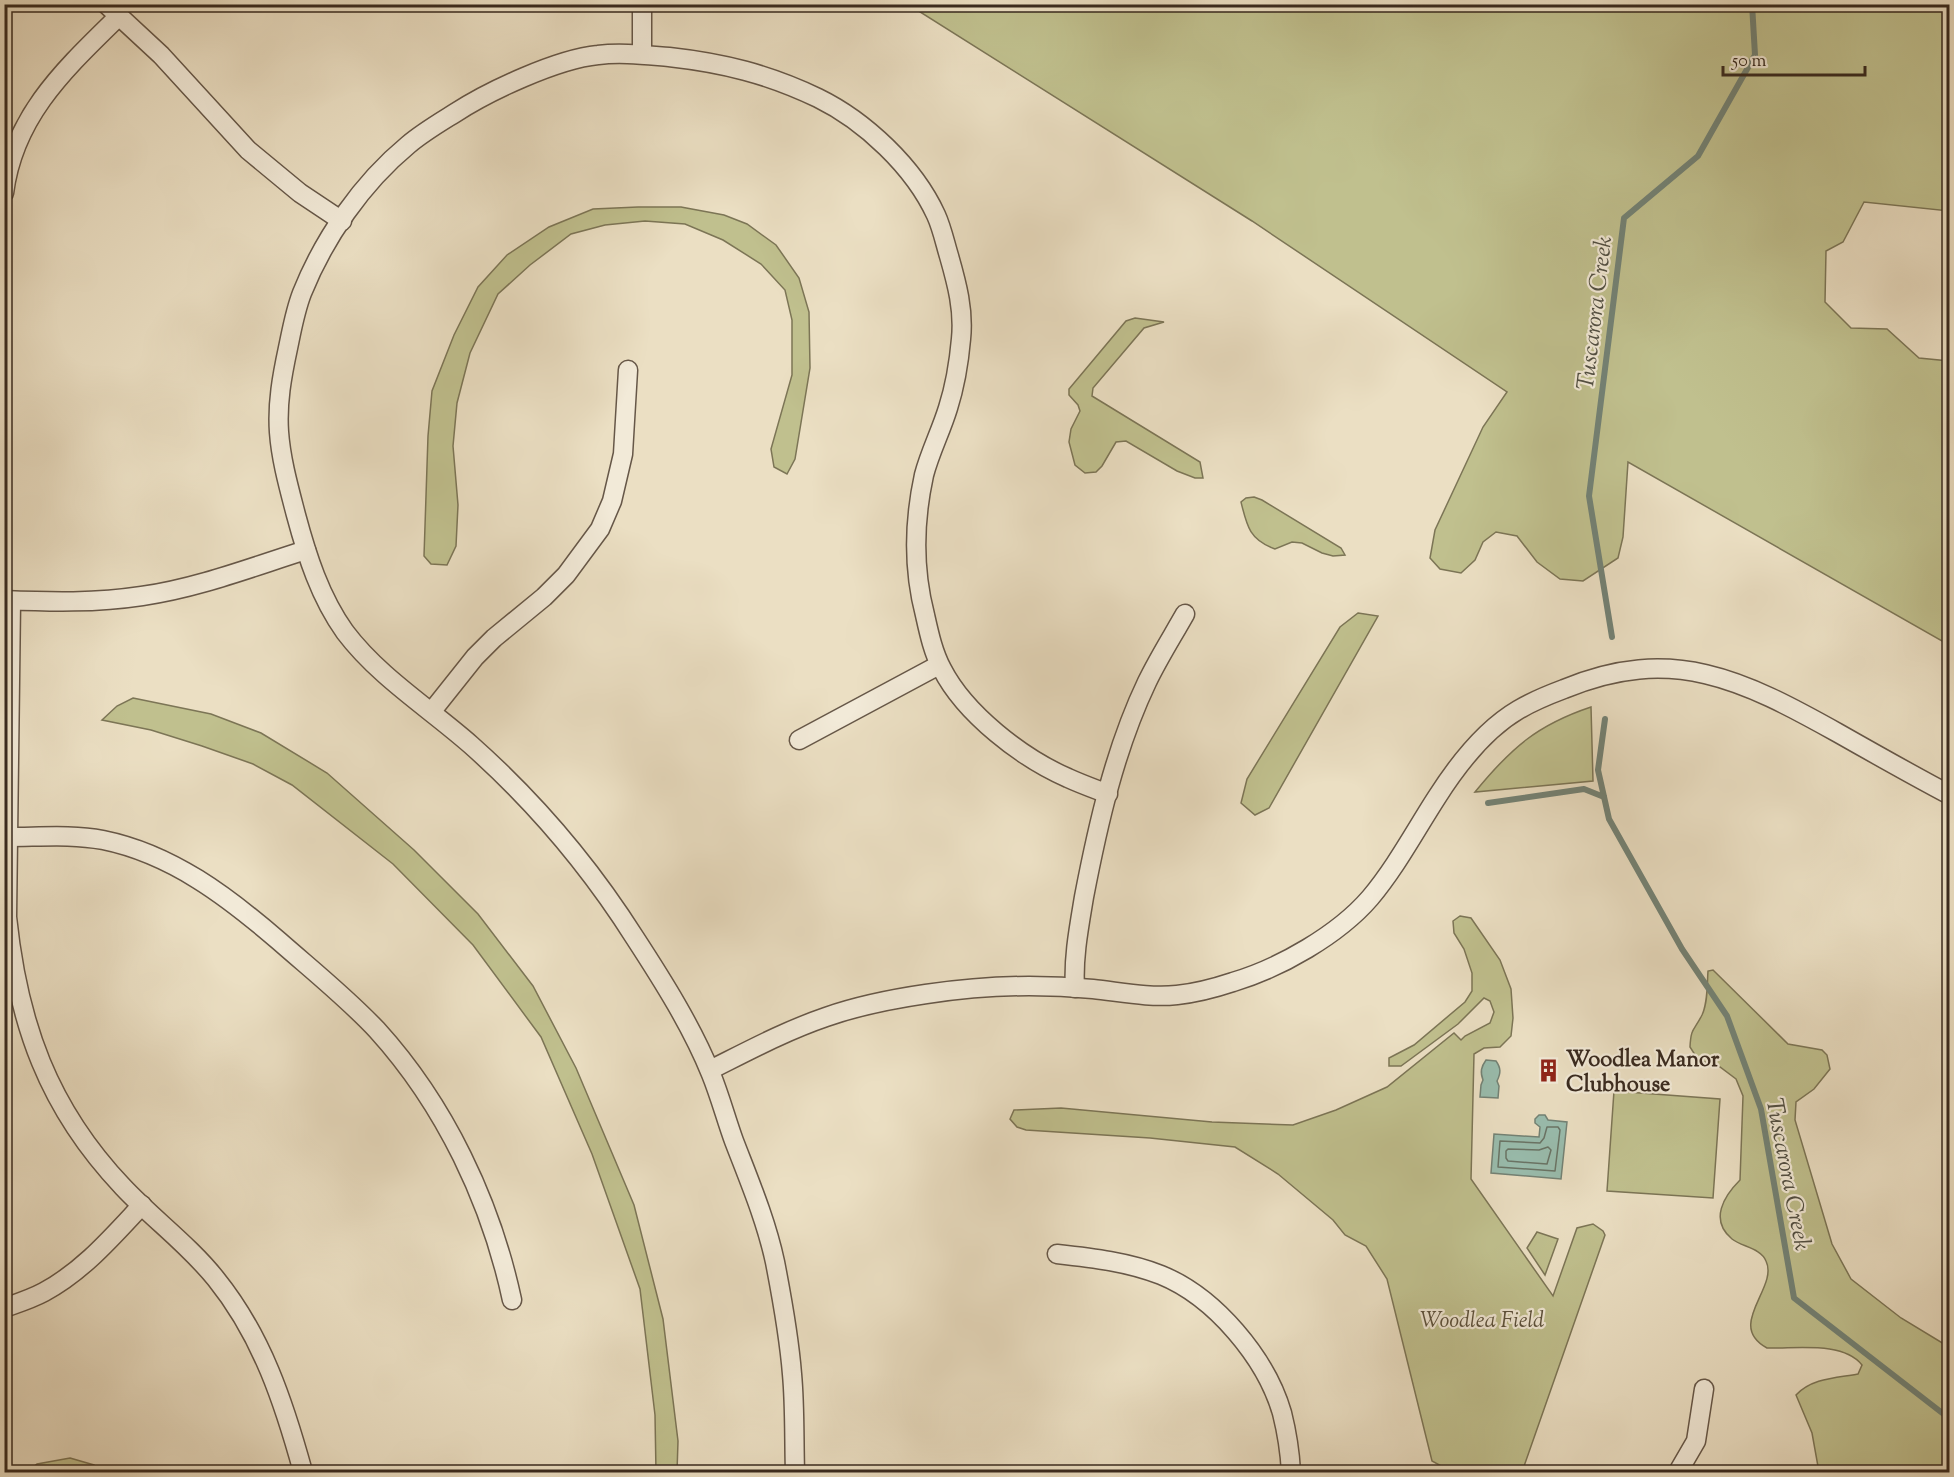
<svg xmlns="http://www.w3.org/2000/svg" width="1954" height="1477" font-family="'Sorts Mill Goudy',serif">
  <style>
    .green { fill: #c0c08e; stroke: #7c7556; stroke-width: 1.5 }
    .water { fill: #99bdae; stroke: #738275; stroke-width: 1.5 }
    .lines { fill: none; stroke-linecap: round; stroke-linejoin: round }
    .shore { stroke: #697466; stroke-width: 1.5 }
    .stream { stroke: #738275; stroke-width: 6 }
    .street-casing { stroke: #665748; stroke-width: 21 }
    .street { stroke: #f2ead8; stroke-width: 18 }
    .labels { text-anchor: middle; stroke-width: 4.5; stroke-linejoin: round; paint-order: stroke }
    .poi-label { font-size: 22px; font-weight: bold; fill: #392a1f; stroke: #f2ead8; text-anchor: start }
    .park-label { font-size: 22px; font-style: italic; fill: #5b503b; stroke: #f2ead8 }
    .water-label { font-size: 24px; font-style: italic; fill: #514f43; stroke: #f2ead8 }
  </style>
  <rect width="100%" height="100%" fill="#ebdfc3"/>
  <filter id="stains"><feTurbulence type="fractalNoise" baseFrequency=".00333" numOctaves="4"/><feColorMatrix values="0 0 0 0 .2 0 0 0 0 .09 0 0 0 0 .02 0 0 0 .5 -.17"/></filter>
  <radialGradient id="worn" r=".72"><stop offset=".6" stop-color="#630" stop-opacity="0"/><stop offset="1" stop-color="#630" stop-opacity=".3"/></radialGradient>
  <g class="green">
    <path d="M909 5H1949V211L1864 202 1843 242 1826 251 1825 302 1851 328 1887 329 1919 358 1949 361V645L1628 462 1623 537 1618 558 1583 581 1560 579 1537 562 1517 536 1496 532 1483 542 1475 560 1461 573 1440 569 1430 558 1435 530 1483 427 1507 392 1252 221Z"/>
    <path d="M638 207H681L724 215 747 224 776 245 799 278 809 312 810 368 795 459 787 474 774 467 771 449 792 375V320L785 290 761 264 723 240 685 224 645 221 605 225 571 234 530 265 498 294 470 353 457 403 453 446 458 505 456 546 447 565 431 564 424 556 428 436 432 391 454 335 478 287 507 255 549 227 593 209Z"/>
    <path d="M1135 318 1164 322 1144 328 1093 388 1092 396 1200 462 1203 478H1195L1177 471 1126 441 1116 442 1102 466 1096 472 1085 473 1075 465 1069 442 1071 429 1080 411 1078 405 1069 395V389L1126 321Z"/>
    <path d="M1254 497 1262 500 1341 548 1345 555 1333 556 1322 553 1302 543 1292 542 1275 549C1250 540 1247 527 1241 502L1246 498Z"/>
    <path d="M1358 613 1378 616 1269 808 1255 815 1241 803 1247 779 1340 627Z"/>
    <path d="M133 698 211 714 261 733 327 773 414 850 478 914 533 986 576 1068 634 1205 663 1319 678 1441 677 1472H656L655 1415 640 1289 592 1154 541 1037 473 945 393 864 292 785 253 764 202 746 151 730 102 720 117 706Z"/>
    <path d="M1591 707 1593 781 1475 792C1511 748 1537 725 1591 707Z"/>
    <path d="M1460 916 1471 918 1500 960 1511 989 1513 1018 1511 1036 1500 1047 1484 1048 1474 1054 1471 1179 1553 1296 1577 1228 1593 1224 1603 1231 1605 1235 1522 1472H1452L1432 1461 1387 1279 1366 1246 1345 1235 1333 1220 1278 1174 1235 1147 1150 1138 1026 1130 1017 1127 1010 1119 1014 1110 1061 1108 1212 1122 1293 1125 1336 1110 1387 1087 1454 1033 1461 1040 1465 1036 1490 1023 1494 1012 1490 1001 1484 998 1458 1024 1401 1066H1389V1058L1414 1045 1465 1002 1472 991V973L1464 949 1454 933 1453 921Z"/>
    <path d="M1713 970 1788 1044 1822 1050 1827 1055 1830 1069 1814 1089 1796 1102 1795 1120 1832 1244 1851 1279 1901 1318 1949 1347V1472H1819L1812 1433 1796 1395C1812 1378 1836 1378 1858 1374L1862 1365C1843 1341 1796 1349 1767 1348 1725 1325 1779 1288 1766 1261 1761 1248 1742 1247 1732 1239 1709 1220 1724 1196 1740 1180L1743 1096 1736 1079 1720 1067 1711 1065 1697 1058 1690 1047C1691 1027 1694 1031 1702 1015 1708 1002 1707 985 1708 971Z"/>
    <path d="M1614 1091 1720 1099 1713 1198 1607 1191Z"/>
    <path d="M1537 1232 1558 1239 1545 1275 1527 1248Z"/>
    <path d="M70 1458 94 1465 100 1472H27L37 1464Z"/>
  </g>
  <g class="water">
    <path d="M1486 1060 1496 1061C1501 1068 1501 1073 1497 1081L1499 1086 1498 1098 1480 1097 1481 1085 1483 1080C1480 1072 1481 1067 1486 1060Z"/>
    <path d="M1539 1115H1545L1548 1120 1567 1122 1561 1179 1491 1173 1494 1134 1539 1137 1540 1127 1535 1123V1119Z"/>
  </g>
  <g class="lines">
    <g class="shore">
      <path d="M1547 1127H1558L1560 1130 1555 1171 1498 1167 1500 1141 1540 1143 1544 1138Z"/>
      <path d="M1548 1147 1551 1150 1547 1164 1508 1161 1506 1158V1151L1508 1149 1539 1150Z"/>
    </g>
    <g class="stream">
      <path d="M1612 637 1589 496 1624 218 1698 156 1755 55 1752 4"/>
      <path d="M1605 719 1598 770 1609 819 1682 949 1727 1016 1761 1109 1794 1298 1950 1419"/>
      <path d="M1488 803 1584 789 1604 797"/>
    </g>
    <defs>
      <g id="street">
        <path d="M106 4 161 55 248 150 300 193 342 221"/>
        <path d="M642 4V54"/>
        <path d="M4 193C14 115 66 68 119 16"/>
        <path d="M4 600C51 602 96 603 142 596 198 588 252 567 306 550"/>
        <path d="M11 601 7 917C18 1023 48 1108 123 1187 153 1219 189 1245 216 1279 262 1336 284 1403 303 1472"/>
        <path d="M432 711 475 657 494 638 544 597 566 575 600 529 612 501 623 454 628 370"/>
        <path d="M799 740 939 665"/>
        <path d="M8 837C40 837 72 834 103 840 172 854 228 897 279 941 312 970 347 998 377 1030 445 1105 491 1202 512 1300"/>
        <path d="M1075 988C1073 958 1079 927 1084 897 1098 824 1115 749 1147 682 1158 659 1172 637 1185 614"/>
        <path d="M710 1070C748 1051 785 1031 826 1017 883 997 968 986 1029 986 1050 986 1072 987 1093 989 1121 992 1149 998 1177 995 1196 993 1215 988 1233 982 1280 968 1338 935 1370 898 1396 867 1415 831 1437 797 1458 764 1484 730 1518 710 1533 701 1548 695 1564 689 1672 644 1743 680 1838 733 1875 754 1912 775 1950 795"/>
        <path d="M1057 1254C1093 1258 1128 1262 1161 1275 1215 1297 1266 1358 1282 1413 1287 1433 1290 1453 1291 1472"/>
        <path d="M4 1308C18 1303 31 1299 44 1292 83 1271 112 1237 142 1205"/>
        <path d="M795 1472C794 1440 795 1406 792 1374 789 1336 782 1298 775 1262 766 1220 749 1180 734 1141 726 1119 720 1096 711 1074 692 1027 663 981 635 938 590 867 534 801 471 745 429 708 379 677 345 632 320 597 307 556 296 515 289 488 281 460 279 432 277 403 282 376 288 348 292 329 295 311 302 293 324 238 362 183 408 145 422 133 439 123 455 113 489 91 557 59 598 55 621 52 645 55 669 57 723 63 768 74 818 98 865 121 914 167 936 215 942 228 945 243 949 256 957 284 964 310 961 339 959 362 955 386 948 408 941 431 930 452 924 475 914 521 913 569 925 615 929 633 933 652 942 669 965 714 1022 758 1068 778 1081 784 1095 789 1108 794"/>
        <path d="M1678 1472 1696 1441 1704 1389"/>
      </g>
    </defs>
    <use href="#street" class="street-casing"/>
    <use href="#street" class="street"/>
  </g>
  <defs>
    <symbol id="building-bare" viewBox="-9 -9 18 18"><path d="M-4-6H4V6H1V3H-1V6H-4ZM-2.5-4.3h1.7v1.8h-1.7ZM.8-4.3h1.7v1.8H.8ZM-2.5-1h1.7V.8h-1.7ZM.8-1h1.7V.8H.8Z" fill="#8f2418" stroke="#f2ead8" stroke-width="2.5" paint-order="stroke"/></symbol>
  </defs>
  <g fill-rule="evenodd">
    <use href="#building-bare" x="1532" y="1054" width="33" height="33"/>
  </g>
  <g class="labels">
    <g class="poi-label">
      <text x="1566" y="1066">Woodlea Manor<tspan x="1566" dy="25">Clubhouse</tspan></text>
    </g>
    <g class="park-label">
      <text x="1482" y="1327">Woodlea Field</text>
    </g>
    <g class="water-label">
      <text transform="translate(1594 313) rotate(-83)" y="8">Tuscarora Creek</text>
      <text transform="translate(1789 1174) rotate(79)" y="8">Tuscarora Creek</text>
    </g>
  </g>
  <rect width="1954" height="1477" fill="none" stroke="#ebdfc3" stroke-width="24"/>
  <rect x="6" y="6" width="1942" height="1465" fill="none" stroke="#392a1f" stroke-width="3"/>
  <rect x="12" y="12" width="1930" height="1453" fill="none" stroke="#392a1f" stroke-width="1.5"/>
  <path d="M1723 66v9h142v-9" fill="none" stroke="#392a1f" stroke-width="3"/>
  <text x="1732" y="66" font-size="18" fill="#392a1f" stroke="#f2ead8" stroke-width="4.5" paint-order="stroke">50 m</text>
  <rect width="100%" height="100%" filter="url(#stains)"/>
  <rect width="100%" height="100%" fill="url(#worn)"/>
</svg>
